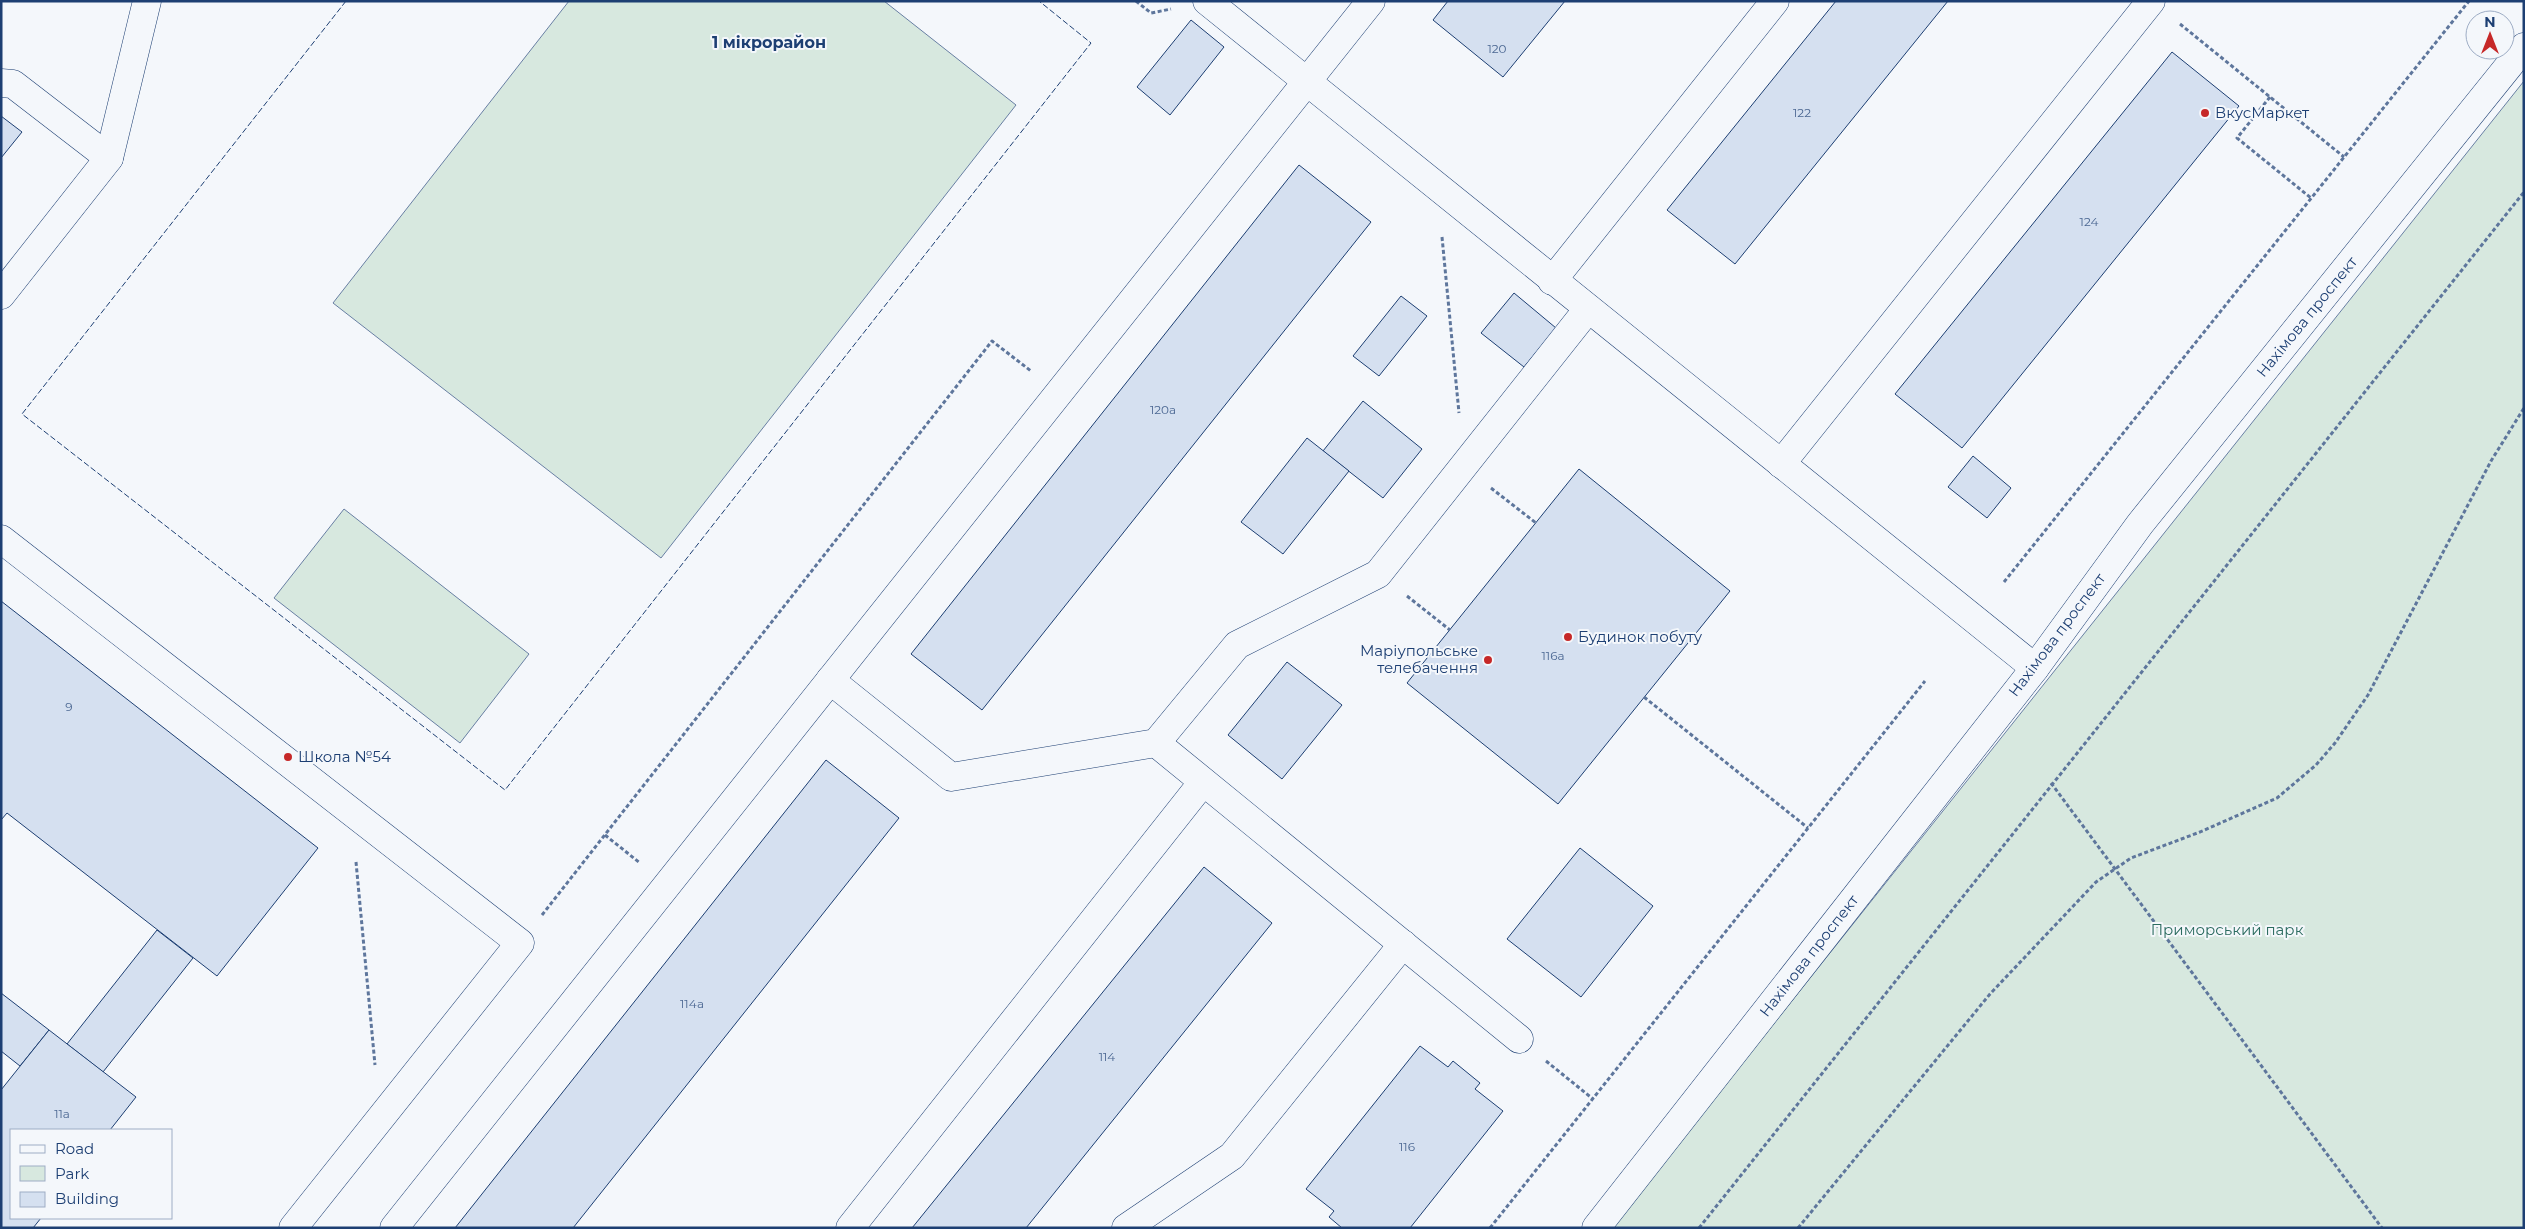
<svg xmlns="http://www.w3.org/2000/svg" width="2525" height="1229" font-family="Montserrat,sans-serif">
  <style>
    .green { fill: #d7e8df; stroke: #687fa3 }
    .building { fill: #d5e0f0; stroke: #1d3f73 }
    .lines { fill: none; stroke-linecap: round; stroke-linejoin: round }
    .minor-casing { stroke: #1d3f73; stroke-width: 29 }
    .major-casing { stroke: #1d3f73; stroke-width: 29 }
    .path { stroke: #5e769c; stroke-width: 3; stroke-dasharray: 4 2.5; stroke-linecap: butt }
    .minor { stroke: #f4f7fb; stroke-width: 28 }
    .major { stroke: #f4f7fb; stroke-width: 28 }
    .fence { stroke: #1d3f73; stroke-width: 1; stroke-dasharray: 6 2.5; stroke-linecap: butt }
    .poi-dot { fill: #c62828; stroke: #f4f7fb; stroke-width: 2 }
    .labels { text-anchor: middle; stroke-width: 4; stroke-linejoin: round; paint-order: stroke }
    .number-label { font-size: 12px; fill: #4b6792 }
    .poi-label { font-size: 15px; fill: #1d3f73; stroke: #f4f7fb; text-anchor: start }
    .street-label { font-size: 15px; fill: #1d3f73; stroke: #f4f7fb }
    .park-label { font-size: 15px; fill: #2c6c60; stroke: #f4f7fb }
    .neighbourhood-label { font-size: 16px; font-weight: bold; fill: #1d3f73; stroke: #f4f7fb }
  </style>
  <rect width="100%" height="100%" fill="#f4f7fb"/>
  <g class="green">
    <path d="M569 1H884L1016 105 661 558 333 303Z"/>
    <path d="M2524 81V1228H1611Z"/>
    <path d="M344 509 529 654 460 743 274 598Z"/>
  </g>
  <g class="building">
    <path d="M1448 1H1565L1503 77 1433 20Z"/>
    <path d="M1836 1H1948L1735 264 1667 210Z"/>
    <path d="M1191 20 1224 47 1170 115 1137 87Z"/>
    <path d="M2172 52 2239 106 1962 448 1895 394Z"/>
    <path d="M1 116 22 132 1 158Z"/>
    <path d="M1299 165 1371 222 982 710 911 654Z"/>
    <path d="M1514 293 1556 328 1524 367 1481 333Z"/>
    <path d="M1401 296 1427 316 1379 376 1353 356Z"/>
    <path d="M1363 401 1422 449 1383 498 1323 451Z"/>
    <path d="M1307 438 1349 471 1283 554 1241 522Z"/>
    <path d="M1973 456 2011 488 1987 518 1948 487Z"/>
    <path d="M1579 469 1730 591 1558 804 1407 683Z"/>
    <path d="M1 601 318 848 217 976 7 813 1 820Z"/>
    <path d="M1287 662 1342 705 1282 779 1228 735Z"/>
    <path d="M826 760 899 818 573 1228H455Z"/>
    <path d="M1580 848 1653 906 1581 997 1507 939Z"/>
    <path d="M1204 867 1272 923 1026 1228H912Z"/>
    <path d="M157 930 193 958 103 1072 67 1044Z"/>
    <path d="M1 993 49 1030 20 1066 1 1051Z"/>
    <path d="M49 1030 136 1097 110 1130H11V1218H41L33 1228H1V1090Z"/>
    <path d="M1420 1046 1448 1067 1453 1061 1480 1083 1475 1089 1503 1111 1410 1228H1342L1329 1217 1334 1211 1306 1189Z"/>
  </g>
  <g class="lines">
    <defs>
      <g id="minor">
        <path d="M1207 1 2035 668"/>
        <path d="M1 83 13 84 109 158"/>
        <path d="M1552 281 1775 1"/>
        <path d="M1 295 109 158 147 1"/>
        <path d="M1781 464 2151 1"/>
        <path d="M1 539 520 943 293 1228"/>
        <path d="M830 680 951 777 1156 743 1237 645 1378 574 1588 309"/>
        <path d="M1156 743 1519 1039"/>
        <path d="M394 1228 1371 1"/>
        <path d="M850 1228 1203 782"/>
        <path d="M1126 1228 1232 1156 1403 944"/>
      </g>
      <path id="major" d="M1596 1228 2035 668 2140 524 2524 47"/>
    </defs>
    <use href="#minor" class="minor-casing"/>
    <use href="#major" class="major-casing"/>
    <g class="path">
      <path d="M1136 1 1151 13 1171 9"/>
      <path d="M2180 24 2344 157"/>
      <path d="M2270 97 2237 138 2311 198"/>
      <path d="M1442 237 1459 413"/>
      <path d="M1491 488 1536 523"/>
      <path d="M2004 582 2469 1"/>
      <path d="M1407 596 1450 630"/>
      <path d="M1644 697 1808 828"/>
      <path d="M2051 783 2382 1228"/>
      <path d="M605 835 640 863"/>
      <path d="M356 862 375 1065"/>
      <path d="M542 915 992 341 1031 371"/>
      <path d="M1546 1061 1593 1099"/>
      <path d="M1490 1228 1925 681"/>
      <path d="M1699 1228 2524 192"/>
      <path d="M1798 1228 1990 994 2096 882 2131 858 2200 832 2277 798 2316 765 2335 743 2368 695 2491 461 2524 408"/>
    </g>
    <use href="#minor" class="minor"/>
    <use href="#major" class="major"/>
    <path class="fence" d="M346 1 22 414 505 790 1091 43 1039 1"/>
  </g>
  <g class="poi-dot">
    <circle cx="2205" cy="113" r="5"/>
    <circle cx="1568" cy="637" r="5"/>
    <circle cx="1488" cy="660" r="5"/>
    <circle cx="288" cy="757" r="5"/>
  </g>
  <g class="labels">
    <g class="number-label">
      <text x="1497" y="53">120</text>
      <text x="1802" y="117">122</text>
      <text x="2089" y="226">124</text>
      <text x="1163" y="414">120а</text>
      <text x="1553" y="660">116а</text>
      <text x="69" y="711">9</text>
      <text x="692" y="1008">114а</text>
      <text x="1107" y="1061">114</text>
      <text x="62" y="1118">11а</text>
      <text x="1407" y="1151">116</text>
    </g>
    <g class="poi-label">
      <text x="2215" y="118">ВкусМаркет</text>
      <text x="1578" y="642">Будинок побуту</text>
      <text x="1478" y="656" text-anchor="end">Маріупольське<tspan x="1478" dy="17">телебачення</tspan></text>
      <text x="298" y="762">Школа №54</text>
    </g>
    <g class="street-label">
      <text transform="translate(2307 317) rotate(-51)" y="5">Нахімова проспект</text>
      <text transform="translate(2057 635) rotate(-53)" y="5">Нахімова проспект</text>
      <text transform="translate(1809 956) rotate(-52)" y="5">Нахімова проспект</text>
    </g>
    <g class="park-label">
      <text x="2227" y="935">Приморський парк</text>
    </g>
    <g class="neighbourhood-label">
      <text x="769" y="48">1 мікрорайон</text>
    </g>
  </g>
  <rect width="2525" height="1229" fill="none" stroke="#1d3f73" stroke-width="5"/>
  <rect x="10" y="1129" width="162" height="90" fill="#f4f7fb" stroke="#9eadc5"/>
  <rect x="20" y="1145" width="25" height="8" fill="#f4f7fb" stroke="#9eadc5"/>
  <text x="55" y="1154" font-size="15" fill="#1d3f73">Road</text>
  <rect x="20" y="1166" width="25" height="15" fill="#d7e8df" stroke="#9eadc5"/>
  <text x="55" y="1179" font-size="15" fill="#1d3f73">Park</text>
  <rect x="20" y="1192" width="25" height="15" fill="#d5e0f0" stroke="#9eadc5"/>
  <text x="55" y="1204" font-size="15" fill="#1d3f73">Building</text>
  <g transform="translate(2490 35)"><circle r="24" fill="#f4f7fb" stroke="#9eadc5"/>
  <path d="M0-4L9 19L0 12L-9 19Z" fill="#c62828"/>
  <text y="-8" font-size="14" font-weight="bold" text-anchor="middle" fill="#1d3f73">N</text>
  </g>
</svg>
